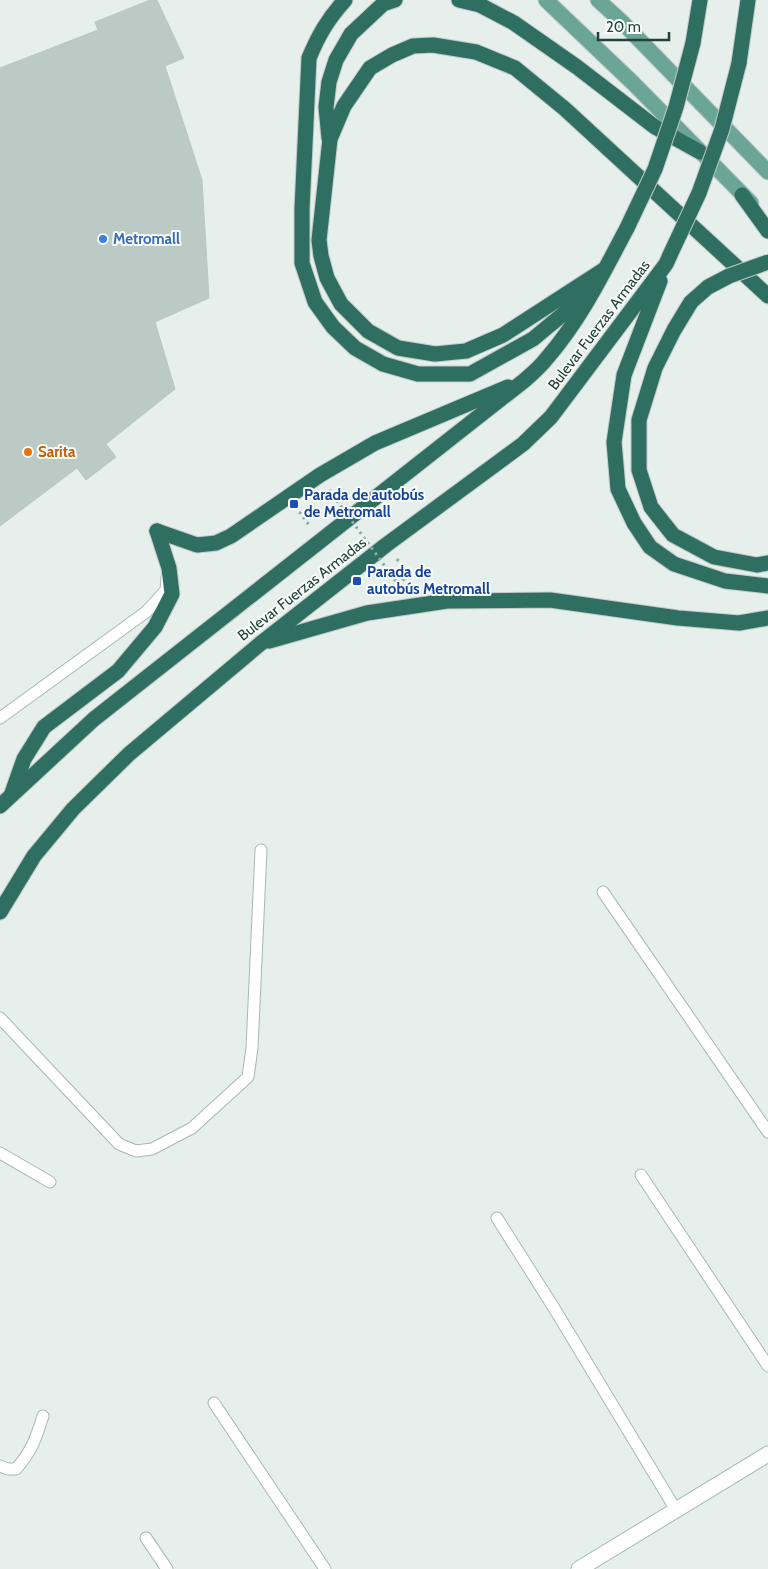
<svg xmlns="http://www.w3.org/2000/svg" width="768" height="1569" font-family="Cabin,sans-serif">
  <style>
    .building { fill: #bbcac4; stroke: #b8c9c2 }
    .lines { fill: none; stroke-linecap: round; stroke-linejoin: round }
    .lane-casing { stroke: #a8b8b2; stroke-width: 13 }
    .secondary-casing { stroke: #a4bbb3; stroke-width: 17 }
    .primary-casing { stroke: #c2cac8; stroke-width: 17 }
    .highway-casing { stroke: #c2cac8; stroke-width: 17 }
    .path { stroke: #86b3a5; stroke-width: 3; stroke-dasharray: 2.5 4; stroke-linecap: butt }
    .lane { stroke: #fff; stroke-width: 11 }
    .secondary { stroke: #fff; stroke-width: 15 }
    .primary { stroke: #6aa596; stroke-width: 15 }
    .highway { stroke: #2f6f62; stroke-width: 15 }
    .highway-bridge-casing { stroke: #c2cac8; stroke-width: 17; stroke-linecap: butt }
    .path-bridge { stroke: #86b3a5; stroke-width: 3; stroke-dasharray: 2.5 4; stroke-linecap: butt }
    .highway-bridge { stroke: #2f6f62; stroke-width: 15 }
    .shop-dot { fill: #3f7fe0; stroke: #f7fbf9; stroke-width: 2 }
    .food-dot { fill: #e8710a; stroke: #f7fbf9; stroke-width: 2 }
    .transit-dot { fill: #1a4fb4; stroke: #f7fbf9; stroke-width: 2 }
    .labels { text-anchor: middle; stroke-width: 4; stroke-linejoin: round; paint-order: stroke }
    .shop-label { font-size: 15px; font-weight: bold; fill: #366cbe; stroke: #f7fbf9; text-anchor: start }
    .street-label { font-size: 15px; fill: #24423a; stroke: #f7fbf9 }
    .food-label { font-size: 15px; font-weight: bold; fill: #c56008; stroke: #f7fbf9; text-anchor: start }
    .transit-label { font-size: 15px; font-weight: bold; fill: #164399; stroke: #f7fbf9; text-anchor: start }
  </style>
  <rect width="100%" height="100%" fill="#e6efeb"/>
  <path class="building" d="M150 0H157L184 58 165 66 202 180 209 298 155 322 175 389 106 444 116 457 86 480 77 468 0 526V68L98 30 95 22Z"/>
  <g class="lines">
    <defs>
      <g id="lane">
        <path d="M0 718 146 612 166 590 167 577"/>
        <path d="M603 892 768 1132"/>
        <path d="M0 1018 119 1144 136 1151 152 1149 192 1128 248 1077 252 1048 261 850"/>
        <path d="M0 1153 50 1182"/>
        <path d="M641 1175 768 1366"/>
        <path d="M497 1218 554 1308 676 1510"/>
        <path d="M214 1403 325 1569"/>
        <path d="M0 1466 8 1469H16C32 1451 36 1438 43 1416"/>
        <path d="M146 1538 167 1569"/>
      </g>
      <path id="secondary" d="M579 1569 768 1454"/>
      <g id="primary">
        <path d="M546 0 633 83 751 203"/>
        <path d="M598 0 621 21 768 172"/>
      </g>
      <g id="highway">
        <path d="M345 0C328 19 319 34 309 58L302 209V263L315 302 333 327 355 348 383 364 418 374H470L533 339 586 295"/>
        <path d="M459 0 480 5 514 23 577 67 655 127 700 152"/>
        <path d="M693 43 700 0"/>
        <path d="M739 63 748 0"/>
        <path d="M329 138 326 107 329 82 336 60 351 34 383 4 395 0"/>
        <path d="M742 195 768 231"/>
        <path d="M605 269 503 335 466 351 435 354 398 348 368 331 341 304 327 278 321 256 319 240 330 139 344 106 370 68 392 55 413 46 433 45 476 52 515 68 565 109 768 296"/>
        <path d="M729 276 708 287 691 302 674 330 655 368 639 420V470L651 507 673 535 714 557 757 565 768 563"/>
        <path d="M660 281 624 375 614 442 618 489 634 523 650 547 674 564 725 581 768 586"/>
        <path d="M157 531 197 545 216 543 231 536 320 475 375 443 508 387"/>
        <path d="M269 641 367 613 447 601 550 600 678 618 739 623 768 618"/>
        <path d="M12 793 24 759 44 727 118 671 155 627 172 594 169 568 157 531"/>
        <path d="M0 806 94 719 525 380C533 373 541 366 547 358 581 319 603 273 627 228"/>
        <path d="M0 912 34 856 73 809 129 754 260 644 386 545 523 444 551 417 666 264 670 255"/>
      </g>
    </defs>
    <use href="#lane" class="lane-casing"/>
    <use href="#secondary" class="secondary-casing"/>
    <use href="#primary" class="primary-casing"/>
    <use href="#highway" class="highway-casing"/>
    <g class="path">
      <path d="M301 512 300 513 309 525"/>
      <path d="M397 559 409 575 398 584"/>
    </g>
    <use href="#lane" class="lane"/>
    <use href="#secondary" class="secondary"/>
    <use href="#primary" class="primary"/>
    <use href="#highway" class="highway"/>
    <defs>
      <g id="highway-bridge">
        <path d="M627 228 655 169 676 107 693 43"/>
        <path d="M670 255 699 193 722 129 739 63"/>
        <path d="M729 276 768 262"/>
      </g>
    </defs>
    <use href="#highway-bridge" class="highway-bridge-casing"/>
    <path class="path-bridge" d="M329 490 398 584"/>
    <use href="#highway-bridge" class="highway-bridge"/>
  </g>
  <circle class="shop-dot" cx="103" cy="239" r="5"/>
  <circle class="food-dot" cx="28" cy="452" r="5"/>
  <g class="transit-dot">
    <rect x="289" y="499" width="10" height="10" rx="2.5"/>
    <rect x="352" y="576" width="10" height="10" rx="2.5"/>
  </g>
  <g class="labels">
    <g class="shop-label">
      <text x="113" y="244">Metromall</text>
    </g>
    <g class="street-label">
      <text transform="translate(599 325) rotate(-53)" y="5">Bulevar Fuerzas Armadas</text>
      <text transform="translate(302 589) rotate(-38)" y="5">Bulevar Fuerzas Armadas</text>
    </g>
    <g class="food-label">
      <text x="38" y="457">Sarita</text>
    </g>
    <g class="transit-label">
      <text x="304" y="500">Parada de autobús<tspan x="304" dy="17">de Metromall</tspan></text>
      <text x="367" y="577">Parada de<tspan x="367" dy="17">autobús Metromall</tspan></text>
    </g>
  </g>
  <path d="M598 32v8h71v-8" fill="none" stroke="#24423a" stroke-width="2.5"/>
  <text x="606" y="32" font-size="15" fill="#24423a" stroke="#f7fbf9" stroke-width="4" paint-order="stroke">20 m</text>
</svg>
